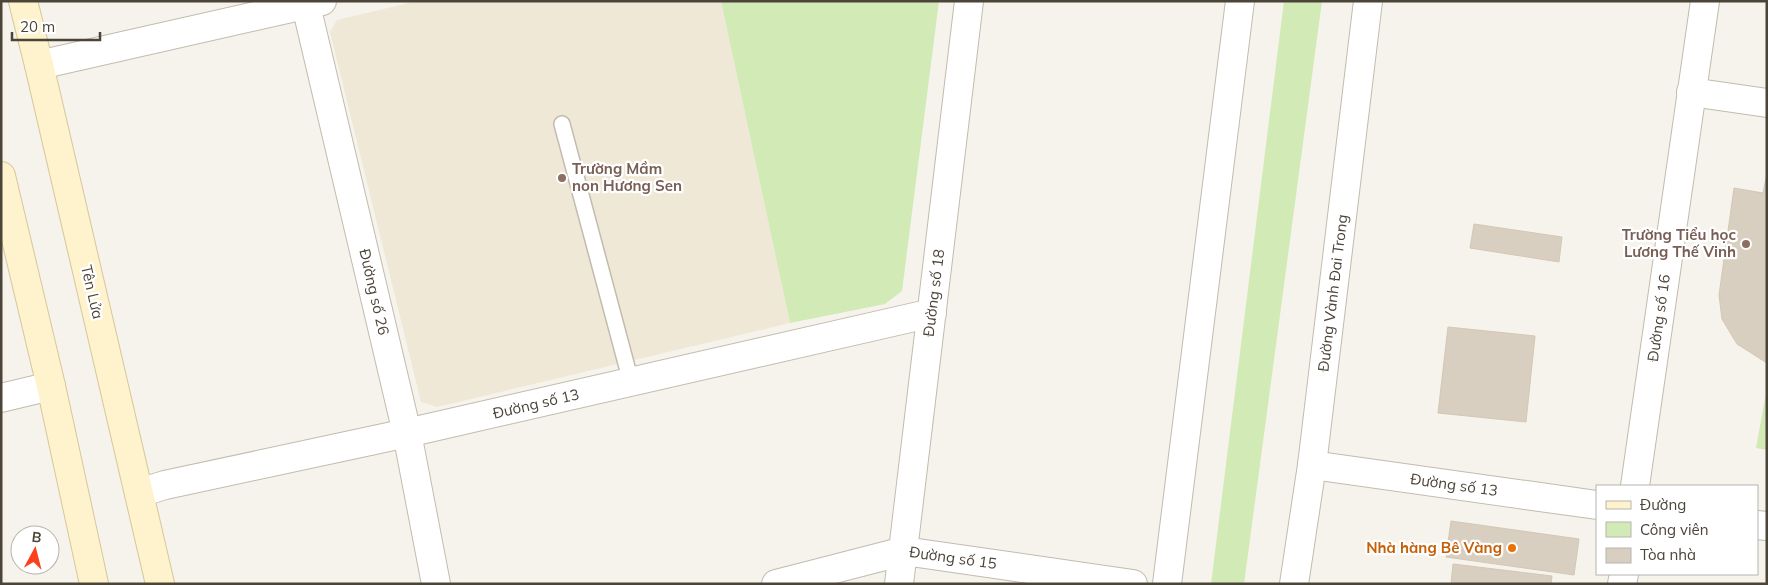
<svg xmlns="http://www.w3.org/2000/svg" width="1768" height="585" font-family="Mulish,sans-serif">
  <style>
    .education { fill: #efe8d6 }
    .green { fill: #d2eab5 }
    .building { fill: #d8cfc1; stroke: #d3c7b4 }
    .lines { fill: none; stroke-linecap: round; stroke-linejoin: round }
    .service-casing { stroke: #c2bbae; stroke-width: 18 }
    .minor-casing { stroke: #c2bbae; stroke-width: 30 }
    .tertiary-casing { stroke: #c2bbae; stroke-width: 30 }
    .secondary-casing { stroke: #d6c79b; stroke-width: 30 }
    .service { stroke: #fff; stroke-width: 15 }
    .minor { stroke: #fff; stroke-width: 28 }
    .tertiary { stroke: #fff; stroke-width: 28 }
    .secondary { stroke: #fff3cd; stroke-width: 28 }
    .education-dot { fill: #8d6e63; stroke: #fff; stroke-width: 2 }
    .food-dot { fill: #e8710a; stroke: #fff; stroke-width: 2 }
    .labels { text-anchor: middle; stroke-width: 4.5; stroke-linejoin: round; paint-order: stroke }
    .education-label { font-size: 15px; font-weight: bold; fill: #785e54; stroke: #fff; text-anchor: start }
    .street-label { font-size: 15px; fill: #4b4439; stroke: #fff }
    .food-label { font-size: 15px; font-weight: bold; fill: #c56008; stroke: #fff; text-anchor: end }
  </style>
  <rect width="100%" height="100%" fill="#f6f3ec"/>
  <path class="education" d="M417 1H721L790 323 437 407 421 402 330 32 337 20Z"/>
  <g class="green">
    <path d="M721 1H939L902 291 885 304 790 323Z"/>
    <path d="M1284 1H1322L1244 584H1211Z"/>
    <path d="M1767 388V450L1756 448Z"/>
  </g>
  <g class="building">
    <path d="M1767 173V363L1737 344 1722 319 1719 295 1734 188 1763 193Z"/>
    <path d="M1474 224 1562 237 1559 262 1470 248Z"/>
    <path d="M1448 327 1535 336 1526 422 1438 413Z"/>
    <path d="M1451 521 1579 539 1574 575 1446 557Z"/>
    <path d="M1453 564 1552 576 1551 584H1451Z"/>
  </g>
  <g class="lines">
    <defs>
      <path id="service" d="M562 124 631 382"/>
      <g id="minor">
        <path d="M305 1 407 433 436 584"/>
        <path d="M39 65 322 1"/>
        <path d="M1691 92 1767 103"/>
        <path d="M1 398 51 386"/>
        <path d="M1312 465 1597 505"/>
        <path d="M1635 486 1705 1"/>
        <path d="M139 493 165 485 407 433 932 313"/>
        <path d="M1757 525 1767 526"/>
        <path d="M776 584 904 551 1133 584"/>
        <path d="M899 584 969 1"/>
        <path d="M1622 584 1624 574"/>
      </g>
      <g id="tertiary">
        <path d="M1167 584 1240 1"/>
        <path d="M1294 584 1312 465 1368 1"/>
      </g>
      <g id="secondary">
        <path d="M23 1 39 65 160 584"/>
        <path d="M1 176 51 386 94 584"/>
      </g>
    </defs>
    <use href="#service" class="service-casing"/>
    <use href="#minor" class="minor-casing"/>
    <use href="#tertiary" class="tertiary-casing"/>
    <use href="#secondary" class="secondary-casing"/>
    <use href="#service" class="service"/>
    <use href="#minor" class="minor"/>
    <use href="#tertiary" class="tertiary"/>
    <use href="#secondary" class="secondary"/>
  </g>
  <g class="education-dot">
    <circle cx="562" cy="178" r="5"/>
    <circle cx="1746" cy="244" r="5"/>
  </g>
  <circle class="food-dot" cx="1512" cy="548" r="5"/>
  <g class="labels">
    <g class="education-label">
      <text x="572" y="174">Trường Mầm<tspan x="572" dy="17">non Hương Sen</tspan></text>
      <text x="1736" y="240" text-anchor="end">Trường Tiểu học<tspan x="1736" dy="17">Lương Thế Vinh</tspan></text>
    </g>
    <g class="street-label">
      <text transform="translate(92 292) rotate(77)" y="5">Tên Lửa</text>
      <text transform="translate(374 292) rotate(77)" y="5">Đường số 26</text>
      <text transform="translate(934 293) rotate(-83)" y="5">Đường số 18</text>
      <text transform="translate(1333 293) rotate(-83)" y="5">Đường Vành Đai Trong</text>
      <text transform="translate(1659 318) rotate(-82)" y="5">Đường số 16</text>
      <text transform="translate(536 404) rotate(-13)" y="5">Đường số 13</text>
      <text transform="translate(1454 485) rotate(8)" y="5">Đường số 13</text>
      <text transform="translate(953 558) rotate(8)" y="5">Đường số 15</text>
    </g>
    <g class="food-label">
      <text x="1502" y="553">Nhà hàng Bê Vàng</text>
    </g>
  </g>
  <rect width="1768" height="585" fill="none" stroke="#4b4439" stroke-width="5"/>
  <rect x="1596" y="485" width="162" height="90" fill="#ffffff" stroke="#b7b4b0"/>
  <rect x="1606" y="501" width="25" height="8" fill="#fff3cd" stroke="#b7b4b0"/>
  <text x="1640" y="510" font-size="15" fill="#4b4439">Đường</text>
  <rect x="1606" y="522" width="25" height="15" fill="#d2eab5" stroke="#b7b4b0"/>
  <text x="1640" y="535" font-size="15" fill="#4b4439">Công viên</text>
  <rect x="1606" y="548" width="25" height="15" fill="#d8cfc1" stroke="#b7b4b0"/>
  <text x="1640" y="560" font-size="15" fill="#4b4439">Tòa nhà</text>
  <g transform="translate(35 550) rotate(7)"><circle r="24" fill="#ffffff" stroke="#b7b4b0"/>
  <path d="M0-4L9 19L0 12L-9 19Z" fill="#fc3f1d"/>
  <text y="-8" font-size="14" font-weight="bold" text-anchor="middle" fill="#4b4439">B</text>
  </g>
  <path d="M12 32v8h88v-8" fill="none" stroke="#4b4439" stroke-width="2.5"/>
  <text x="20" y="32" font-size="15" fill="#4b4439" stroke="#ffffff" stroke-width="4" paint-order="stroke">20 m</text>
</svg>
